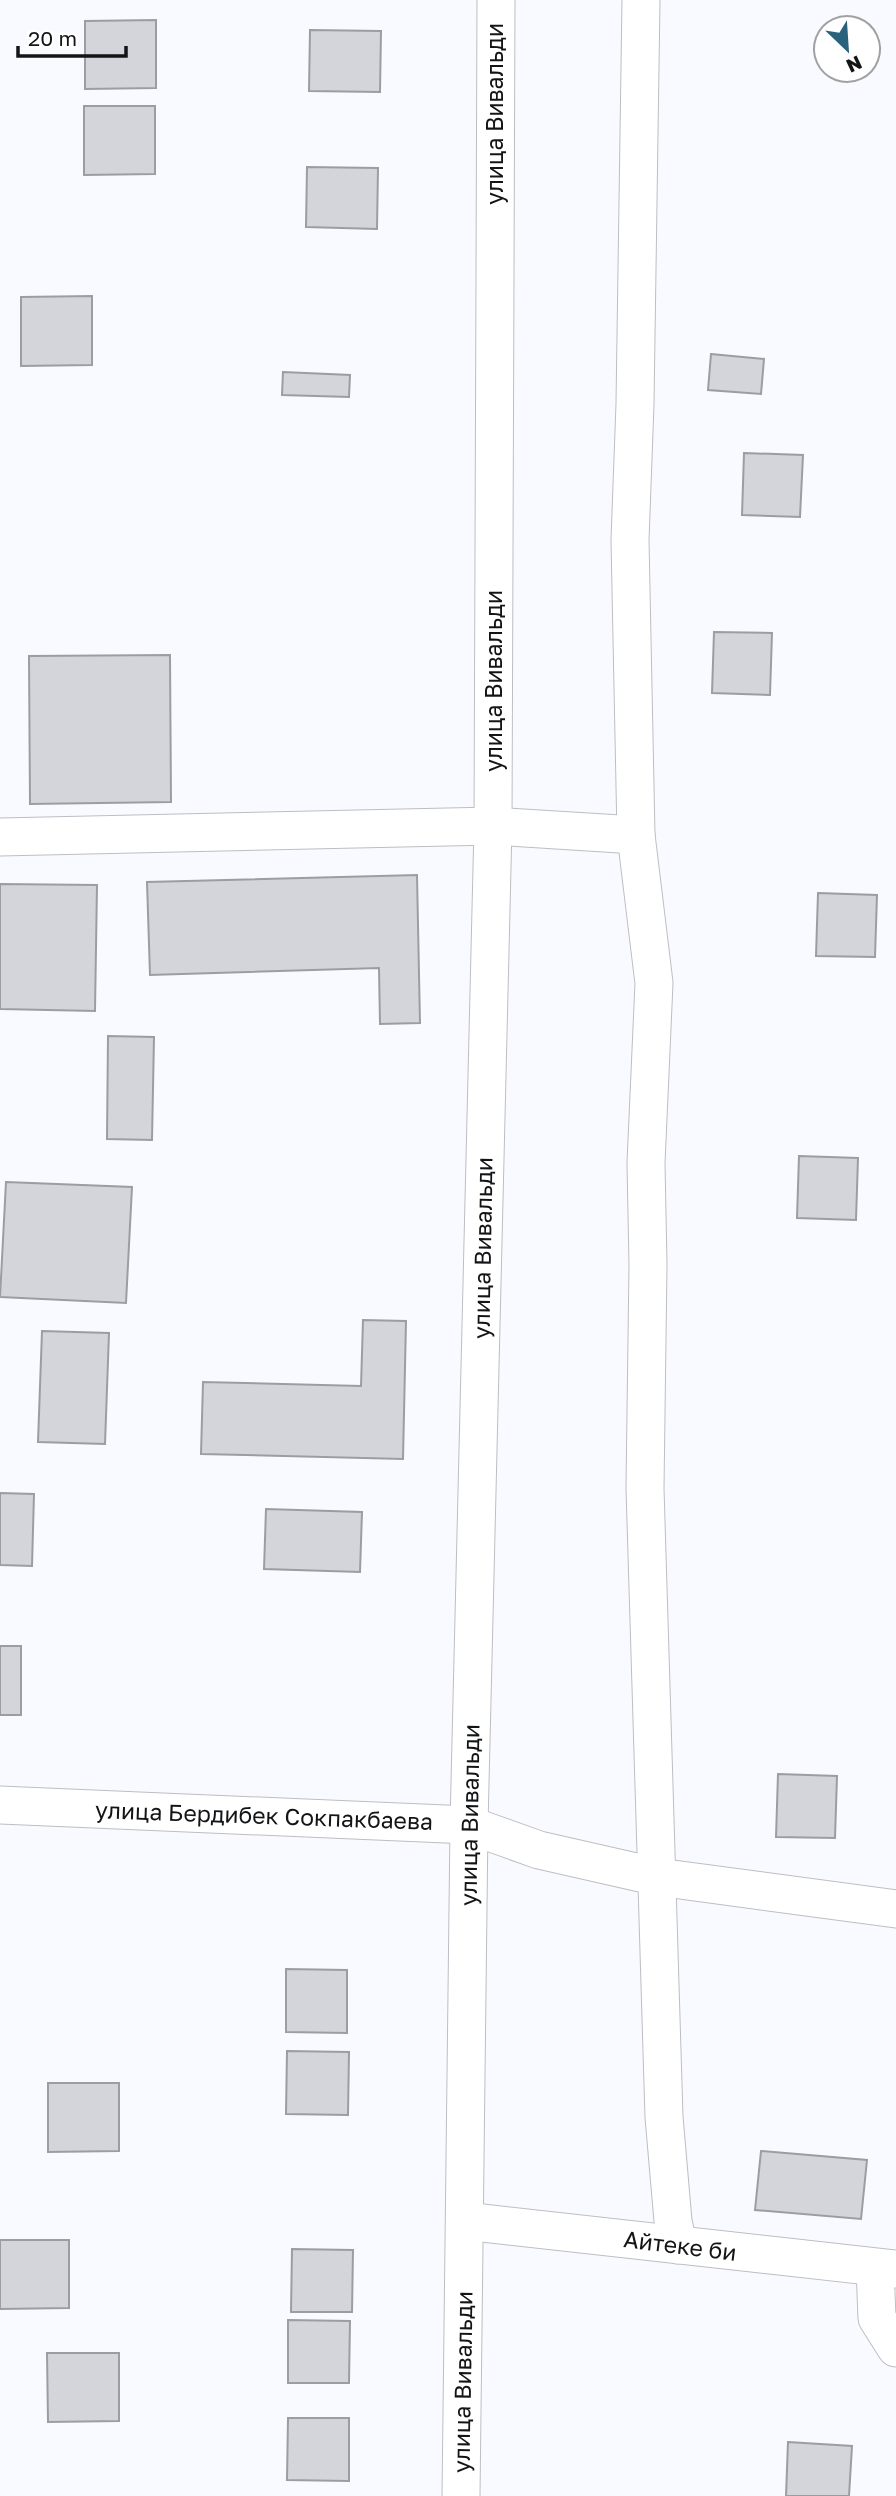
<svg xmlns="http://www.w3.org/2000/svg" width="896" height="2496" font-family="'Golos Text',sans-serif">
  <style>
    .building { fill: #d4d5db; stroke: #9c9da2; stroke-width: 2 }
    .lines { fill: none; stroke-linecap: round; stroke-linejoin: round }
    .street-casing { stroke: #bdbec3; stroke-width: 39 }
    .street { stroke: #fff; stroke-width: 37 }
    .labels { text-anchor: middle; stroke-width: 5; stroke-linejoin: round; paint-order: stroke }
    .street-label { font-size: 23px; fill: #131416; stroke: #fff }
  </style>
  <rect width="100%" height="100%" fill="#f9faff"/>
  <g class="building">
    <path d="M156 20V88L85 89V21Z"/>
    <path d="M310 30 381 31 380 92 309 91Z"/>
    <path d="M84 106H155V174L84 175Z"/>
    <path d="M307 167 378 168 377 229 306 227Z"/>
    <path d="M92 296V365L21 366V297Z"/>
    <path d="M711 354 764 359 761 394 708 390Z"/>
    <path d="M283 372 350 375 349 397 282 395Z"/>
    <path d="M744 453 803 455 800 517 742 515Z"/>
    <path d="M714 632 772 633 770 695 712 693Z"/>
    <path d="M170 655 171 802 30 804 29 656Z"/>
    <path d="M417 875 420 1023 380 1024 379 968 150 975 147 882Z"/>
    <path d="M0 884 97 885 95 1011 0 1009Z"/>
    <path d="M818 893 877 895 875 957 816 956Z"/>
    <path d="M108 1036 154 1037 152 1140 107 1139Z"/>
    <path d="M799 1156 858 1158 856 1220 797 1218Z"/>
    <path d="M6 1182 132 1187 126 1303 0 1297Z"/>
    <path d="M363 1320 406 1321 403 1459 201 1454 203 1382 361 1386Z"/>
    <path d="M42 1331 109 1333 105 1444 38 1442Z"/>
    <path d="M0 1493 34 1494 32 1566 0 1565Z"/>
    <path d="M266 1509 362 1512 360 1572 264 1569Z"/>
    <rect x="0" y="1646" width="21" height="69"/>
    <path d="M778 1774 837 1776 835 1838 776 1837Z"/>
    <path d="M286 1969 347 1970V2033L286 2032Z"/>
    <path d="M287 2051 349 2052 348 2115 286 2114Z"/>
    <path d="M48 2083H119V2151L48 2152Z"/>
    <path d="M761 2151 867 2160 861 2219 755 2210Z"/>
    <path d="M0 2240H69V2308L0 2309Z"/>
    <path d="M292 2249 353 2250 352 2312H291Z"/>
    <path d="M288 2320 350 2321 349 2383H288Z"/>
    <path d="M47 2353H119V2421L48 2422Z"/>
    <path d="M288 2418H349V2481L287 2480Z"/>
    <path d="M788 2442 852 2446 849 2496H786Z"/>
  </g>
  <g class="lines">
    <defs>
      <g id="street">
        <path d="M641 0 635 404 630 540 636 835 654 983 646 1163 648 1265 645 1488 664 2117 673 2221 678 2245"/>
        <path d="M0 837 493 826 636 835"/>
        <path d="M0 1805 469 1825 539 1850 658 1877 896 1909"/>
        <path d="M465 2221 896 2269"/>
        <path d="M875 2268 877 2318 896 2348"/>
        <path d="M461 2496 469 1825 493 826 496 0"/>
      </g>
    </defs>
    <use href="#street" class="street-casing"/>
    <use href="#street" class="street"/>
  </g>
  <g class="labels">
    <g class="street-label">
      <text transform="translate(495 114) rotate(-90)" y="8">улица Вивальди</text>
      <text transform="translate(494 681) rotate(-90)" y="8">улица Вивальди</text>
      <text transform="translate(483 1248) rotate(-89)" y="8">улица Вивальди</text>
      <text transform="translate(470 1815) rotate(-89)" y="8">улица Вивальди</text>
      <text transform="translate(264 1816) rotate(2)" y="8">улица Бердибек Сокпакбаева</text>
      <text transform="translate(680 2246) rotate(7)" y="8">Айтеке би</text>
      <text transform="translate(463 2382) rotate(-89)" y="8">улица Вивальди</text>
    </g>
  </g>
  <g transform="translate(847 49) rotate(155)"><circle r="33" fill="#ffffff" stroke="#a1a1a2" stroke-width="2"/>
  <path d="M0-5L12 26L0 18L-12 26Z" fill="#29627c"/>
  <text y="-10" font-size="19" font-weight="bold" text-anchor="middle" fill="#131416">N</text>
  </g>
  <path d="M18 46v10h108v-10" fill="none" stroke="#131416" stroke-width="3.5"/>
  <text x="28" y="46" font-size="21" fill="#131416" stroke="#ffffff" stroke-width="5" paint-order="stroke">20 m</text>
</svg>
